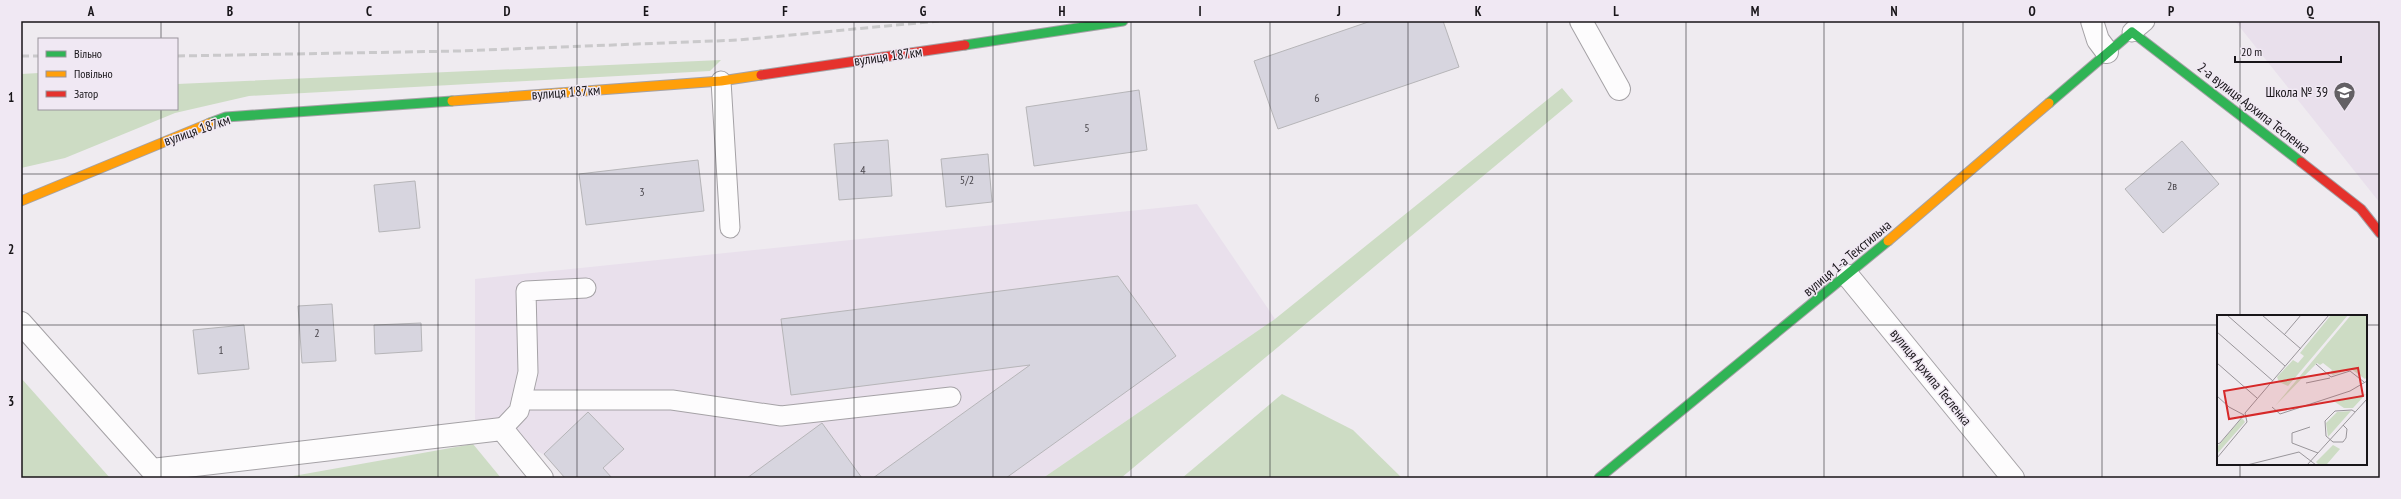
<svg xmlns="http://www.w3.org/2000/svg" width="2401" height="499" font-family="'PT Sans Narrow',sans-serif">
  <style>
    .built { fill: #e9e0ec }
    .green { fill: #cddcc4 }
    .building { fill: #d7d5df; stroke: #b6b5b8 }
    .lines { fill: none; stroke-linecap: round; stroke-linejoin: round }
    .lane-casing { stroke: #a5a2a6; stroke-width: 21 }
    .street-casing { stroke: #a5a2a6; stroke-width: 24 }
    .fast-casing { stroke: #a5a2a6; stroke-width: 11 }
    .slow-casing { stroke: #a5a2a6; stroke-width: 11 }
    .jam-casing { stroke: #a5a2a6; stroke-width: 11 }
    .lane { stroke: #fdfcfd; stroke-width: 19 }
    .street { stroke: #fdfcfd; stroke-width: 22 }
    .fast { stroke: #30b455; stroke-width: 9 }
    .slow { stroke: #ff9f0a; stroke-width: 9 }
    .jam { stroke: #e5322d; stroke-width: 9 }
    .rail { stroke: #cac9cb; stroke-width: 3; stroke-dasharray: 8 4; stroke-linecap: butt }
    .grid { fill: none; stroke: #181519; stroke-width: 1; stroke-opacity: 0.55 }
    .labels { text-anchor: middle; stroke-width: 3; stroke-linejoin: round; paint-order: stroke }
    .number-label { font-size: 12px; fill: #4b484e }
    .street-label { font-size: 14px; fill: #181519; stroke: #f0e8f3 }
    .poi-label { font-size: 14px; fill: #181519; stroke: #f0e8f3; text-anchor: end }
    .inset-road { fill: none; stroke: #99959a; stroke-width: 1 }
    .view { fill: #d62828; fill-opacity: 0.15; stroke: #d62828; stroke-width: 2 }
    .inset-edge { fill: none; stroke: #181519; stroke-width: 2 }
    .neatline { fill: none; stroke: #181519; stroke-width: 1.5 }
    .grid-label { font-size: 13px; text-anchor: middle; font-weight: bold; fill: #181519 }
  </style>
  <rect width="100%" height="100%" fill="#efebf0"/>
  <g class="built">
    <path d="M2235 21H2380V203Z"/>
    <path d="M1197 204 1275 319 1043 478H565L543 454 475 421V279Z"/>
  </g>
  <g class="green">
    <path d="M721 60 710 71 249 96 175 113 65 158 21 168V74L39 73V109H177V84Z"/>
    <path d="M1562 88 1573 101 1121 478H1043L1275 319Z"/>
    <path d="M21 378 110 478H21Z"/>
    <path d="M1282 394 1353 430 1402 478H1182Z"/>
    <path d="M473 444 501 478H282Z"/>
  </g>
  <g class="building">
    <path d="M1371 21H1443L1459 67 1278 129 1254 61Z"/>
    <path d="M1139 90 1147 150 1034 166 1026 107Z"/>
    <path d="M888 140 892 196 839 200 834 144Z"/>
    <path d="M2182 141 2219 184 2163 233 2125 189Z"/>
    <path d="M988 154 992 202 946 207 941 159Z"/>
    <path d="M698 160 704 211 586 225 579 174Z"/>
    <path d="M415 181 420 228 379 232 374 185Z"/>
    <path d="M1118 276 1176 356 1006 478H873L1030 365 791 395 781 319Z"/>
    <path d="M332 304 336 361 302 363 298 306Z"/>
    <path d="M421 323 422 351 375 354 374 325Z"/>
    <path d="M244 325 249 369 198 374 193 330Z"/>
    <path d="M588 412 624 449 603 468 612 478H565L544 454Z"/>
    <path d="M822 423 862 478H747Z"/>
  </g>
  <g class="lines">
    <defs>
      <g id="lane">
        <path d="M2132 32 2145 21"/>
        <path d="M721 81 730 228"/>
        <path d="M522 400H672L781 416 951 397"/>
        <path d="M502 429 519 411 528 372 526 291 586 288"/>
      </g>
      <g id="street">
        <path d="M1581 21 1619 89"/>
        <path d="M2092 21 2098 40 2107 52"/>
        <path d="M1848 276 2013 478"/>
        <path d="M21 323 152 470 502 429 542 478"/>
      </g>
      <g id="fast">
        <path d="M965 45 1123 21"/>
        <path d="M2049 103 2132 32 2301 162"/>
        <path d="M210 123 226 117 452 101"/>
        <path d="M1599 478 1888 241"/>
      </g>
      <g id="slow">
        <path d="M452 101 721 81 761 75"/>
        <path d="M21 201 210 123"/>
        <path d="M1888 241 2049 103"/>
      </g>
      <g id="jam">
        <path d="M761 75 965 45"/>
        <path d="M2301 162 2361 209 2380 233"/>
      </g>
    </defs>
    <use href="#lane" class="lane-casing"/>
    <use href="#street" class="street-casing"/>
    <use href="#fast" class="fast-casing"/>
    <use href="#slow" class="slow-casing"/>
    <use href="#jam" class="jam-casing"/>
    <use href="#lane" class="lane"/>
    <use href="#street" class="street"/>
    <use href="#fast" class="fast"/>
    <use href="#slow" class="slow"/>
    <use href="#jam" class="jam"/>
    <g class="rail">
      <path d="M21 56H39"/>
      <path d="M177 56 460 51 739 40 939 21"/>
    </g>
  </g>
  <path class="grid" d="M161 21V39M299 21V478M438 21V478M577 21V478M715 21V478M854 21V478M993 21V478M1131 21V478M1270 21V478M1408 21V478M1547 21V478M1686 21V478M1824 21V478M1963 21V478M2102 21V478M2240 21V316M161 109V478M21 174H2380M21 325H2218M2366 325H2380M2240 464V478"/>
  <defs>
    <symbol id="school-pin" viewBox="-11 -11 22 30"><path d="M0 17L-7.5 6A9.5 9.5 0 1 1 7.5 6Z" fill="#636064" stroke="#f0e8f3"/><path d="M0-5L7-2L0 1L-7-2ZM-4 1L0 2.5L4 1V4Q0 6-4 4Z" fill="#fff"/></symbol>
  </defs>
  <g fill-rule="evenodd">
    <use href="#school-pin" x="2332" y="80" width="25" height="34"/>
  </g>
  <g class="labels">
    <g class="number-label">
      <text x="1317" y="102">6</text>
      <text x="1087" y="132">5</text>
      <text x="863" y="174">4</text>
      <text x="967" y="184">5/2</text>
      <text x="2172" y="190">2в</text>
      <text x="642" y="196">3</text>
      <text x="317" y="337">2</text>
      <text x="221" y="354">1</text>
    </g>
    <g class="street-label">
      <text transform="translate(888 56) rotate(-8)" y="5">вулиця 187км</text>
      <text transform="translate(566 92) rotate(-4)" y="5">вулиця 187км</text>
      <text transform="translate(2254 108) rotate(38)" y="5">2-а вулиця Архипа Тесленка</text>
      <text transform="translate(197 130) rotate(-19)" y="5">вулиця 187км</text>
      <text transform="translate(1847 258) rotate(-40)" y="5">вулиця 1-а Текстильна</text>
      <text transform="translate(1931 377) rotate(51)" y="5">вулиця Архипа Тесленка</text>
    </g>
    <g class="poi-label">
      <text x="2328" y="97">Школа № 39</text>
    </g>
  </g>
  <g transform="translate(2217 315)">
    <rect width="150" height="150" fill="#efebf0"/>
    <path d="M114 0H131L71 71 62 67 60 62 76 45 81 48 87 41 83 38ZM134 0H150V62L148 64 134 54 116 60 113 58 115 55 106 48 103 50 100 48 58 91ZM149 79 136 93H127L118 87ZM134 96 111 122 109 108 120 97ZM25 103 28 107 0 139V132ZM116 130 123 134 110 149 102 150 99 147Z" fill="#cddcc4"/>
    <path class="inset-road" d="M10 0 68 51M45 0 84 34M0 17 56 66M67 20 84 0M0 48 40 83M99 49 114 62 133 56 147 67M89 68 113 63M0 81 12 92 27 100M55 92 63 99 133 76 150 66M28 98 112 0M126 110 130 114 129 123 126 127H116L109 121 108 106 118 96 135 95 138 97M93 112 75 118V128L101 138M0 129 3 128 27 100M0 143 30 107 28 98M30 150 82 137 99 150M90 150 150 84"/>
    <path class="view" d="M141 53 146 81 12 104 7 76Z"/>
    <rect width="150" height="150" class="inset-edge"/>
  </g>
  <rect width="2401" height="499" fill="none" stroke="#f0e8f3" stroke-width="44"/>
  <rect x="38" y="38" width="140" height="72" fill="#f0e8f3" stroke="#9a949c"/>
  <rect x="46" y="51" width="20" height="6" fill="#30b455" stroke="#9a949c"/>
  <text x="74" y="58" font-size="12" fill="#181519">Вільно</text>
  <rect x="46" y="71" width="20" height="6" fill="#ff9f0a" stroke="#9a949c"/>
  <text x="74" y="78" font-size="12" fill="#181519">Повільно</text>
  <rect x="46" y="91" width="20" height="6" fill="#e5322d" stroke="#9a949c"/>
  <text x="74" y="98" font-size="12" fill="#181519">Затор</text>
  <path d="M2235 56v6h106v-6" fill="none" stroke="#181519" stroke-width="2"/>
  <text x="2241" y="56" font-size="12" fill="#181519" stroke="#f0e8f3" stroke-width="3" paint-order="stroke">20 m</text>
  <rect x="22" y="22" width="2357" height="455" class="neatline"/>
  <g class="grid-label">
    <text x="91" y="16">A</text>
    <text x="230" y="16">B</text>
    <text x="369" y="16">C</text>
    <text x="507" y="16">D</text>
    <text x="646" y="16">E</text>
    <text x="785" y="16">F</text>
    <text x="923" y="16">G</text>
    <text x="1062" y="16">H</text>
    <text x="1200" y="16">I</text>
    <text x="1339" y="16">J</text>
    <text x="1478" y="16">K</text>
    <text x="1616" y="16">L</text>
    <text x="1755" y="16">M</text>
    <text x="1894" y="16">N</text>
    <text x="2032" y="16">O</text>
    <text x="2171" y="16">P</text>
    <text x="2310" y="16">Q</text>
    <text x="11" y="102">1</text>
    <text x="11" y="254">2</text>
    <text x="11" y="406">3</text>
  </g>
</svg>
